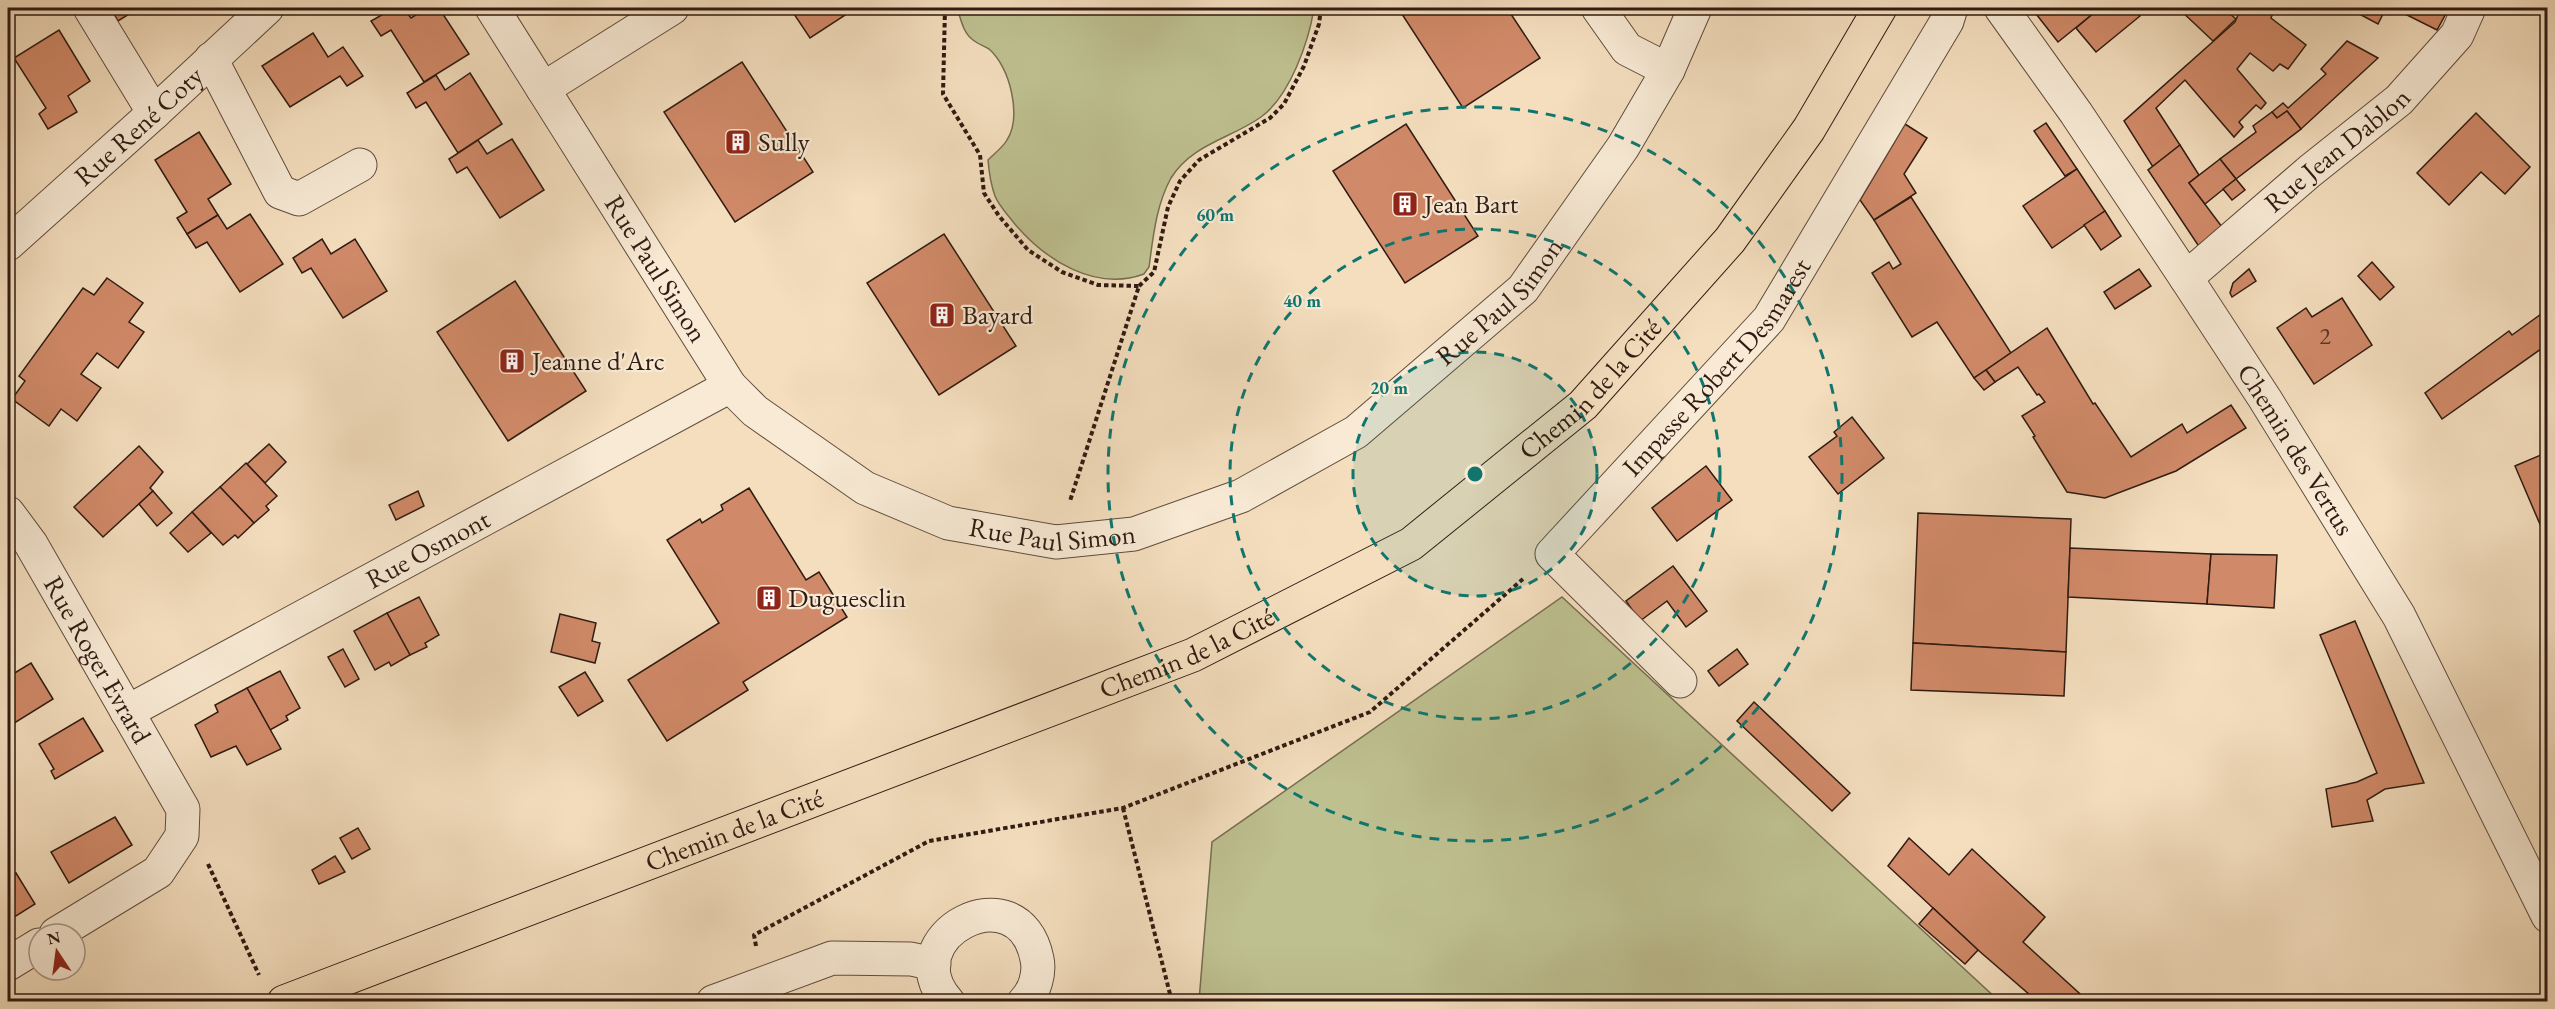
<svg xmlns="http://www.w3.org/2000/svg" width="2555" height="1009" font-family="'EB Garamond',serif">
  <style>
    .green { fill: #bec090; stroke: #766e51; stroke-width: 1.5 }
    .building { fill: #d18a69; stroke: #2f1b12; stroke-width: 1.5 }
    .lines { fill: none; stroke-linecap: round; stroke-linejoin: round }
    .minor-casing { stroke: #604c3d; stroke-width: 35 }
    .major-casing { stroke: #2f1b12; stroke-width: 35 }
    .path { stroke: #2f1b12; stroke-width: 4; stroke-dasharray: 4.5 3; stroke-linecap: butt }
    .minor { stroke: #f8ead5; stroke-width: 33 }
    .major { stroke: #f4debe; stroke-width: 33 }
    .ring { fill: none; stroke: #0f766e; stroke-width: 3; stroke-dasharray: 10 8 }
    .labels { text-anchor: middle; stroke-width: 4.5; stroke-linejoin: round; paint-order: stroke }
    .number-label { font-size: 24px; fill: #583728 }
    .street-label { font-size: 27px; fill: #2f1b12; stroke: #f8ead5 }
    .poi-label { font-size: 27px; fill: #2f1b12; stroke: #f8ead5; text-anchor: start }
    .centre { fill: #0f766e; stroke: #f8ead5; stroke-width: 3 }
    .ring-label { font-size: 18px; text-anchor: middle; font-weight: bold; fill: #0f766e; stroke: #f8ead5; stroke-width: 4.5; stroke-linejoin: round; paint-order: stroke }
  </style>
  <rect width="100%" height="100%" fill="#f4debe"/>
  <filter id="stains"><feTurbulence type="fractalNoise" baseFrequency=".00333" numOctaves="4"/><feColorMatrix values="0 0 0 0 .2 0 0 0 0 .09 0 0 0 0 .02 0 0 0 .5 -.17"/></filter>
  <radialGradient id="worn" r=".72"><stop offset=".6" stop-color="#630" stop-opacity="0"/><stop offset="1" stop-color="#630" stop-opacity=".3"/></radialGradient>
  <g class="green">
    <path d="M957 8H1314C1309 41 1290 96 1261 117 1232 138 1192 144 1171 178 1156 205 1153 238 1149 267L1144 274C1095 292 1045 260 1014 223 1008 215 999 206 995 196 991 185 989 172 988 160 994 154 1003 147 1007 140 1022 116 1010 67 989 49 984 46 978 44 973 40 963 33 961 19 957 8Z"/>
    <path d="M1562 597 1999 1001H1199L1212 842Z"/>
  </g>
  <g class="building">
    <path d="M110 8H139L118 21Z"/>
    <path d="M394 8H403L411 18 427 8H439L469 54 424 82 391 30 381 36 371 21Z"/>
    <path d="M790 8H856L810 38Z"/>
    <path d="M1398 8H1507L1540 58 1463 108Z"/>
    <path d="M2036 8H2100L2058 42 2033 10Z"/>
    <path d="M2100 8H2133L2140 16 2096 52 2076 28Z"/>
    <path d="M2178 8H2223L2236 19 2213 41Z"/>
    <path d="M2241 8H2275L2271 18 2306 45 2288 69 2280 64 2273 71 2250 53 2237 69 2266 103 2261 109 2256 105 2239 122 2243 127 2234 137 2185 80 2156 108 2180 145 2153 167 2124 121 2235 22Z"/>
    <path d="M2348 8H2386L2378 24Z"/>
    <path d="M2393 8H2449L2437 30Z"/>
    <path d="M59 30 90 81 68 96 77 112 48 129 39 114 46 108 14 58Z"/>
    <path d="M313 33 328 57 343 47 363 76 347 86 340 76 290 107 262 66Z"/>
    <path d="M2347 41 2378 58 2301 129 2287 111 2277 118 2272 112 2283 103 2288 108 2326 74 2321 69Z"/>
    <path d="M742 62 813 172 735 222 664 112Z"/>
    <path d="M470 73 502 124 458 153 426 102 416 108 407 93 436 75 445 90Z"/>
    <path d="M2287 111 2301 129 2236 179 2220 159 2256 132 2253 126 2272 112 2277 118Z"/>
    <path d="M2476 113 2530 167 2505 194 2481 172 2449 205 2417 173Z"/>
    <path d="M2046 123 2077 169 2065 176 2034 131Z"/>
    <path d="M1406 124 1478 236 1405 283 1333 171Z"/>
    <path d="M1905 124 1927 138 1904 174 1916 193 1874 220 1860 200Z"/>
    <path d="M199 132 231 184 208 199 218 215 187 234 177 218 187 212 155 160Z"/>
    <path d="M512 139 544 190 500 218 467 167 457 173 449 159 478 140 487 154Z"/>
    <path d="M2180 145 2199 175 2189 183 2225 231 2208 246 2198 245 2148 170Z"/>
    <path d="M2220 159 2236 179 2205 204 2189 183Z"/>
    <path d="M2077 169 2105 211 2052 248 2023 206Z"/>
    <path d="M2236 179 2245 190 2232 200 2223 189Z"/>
    <path d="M1911 197 2011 353 1974 378 1937 322 1912 337 1872 273 1889 262 1893 269 1901 264 1874 220Z"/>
    <path d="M2105 211 2121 236 2101 250 2084 225Z"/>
    <path d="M250 214 283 264 240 292 207 242 196 248 187 234 218 215 227 229Z"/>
    <path d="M944 234 1016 346 939 395 867 283Z"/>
    <path d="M322 239 331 254 355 239 387 291 343 318 311 268 302 273 293 258Z"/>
    <path d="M2372 262 2394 287 2380 300 2358 276Z"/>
    <path d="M2139 269 2151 286 2115 309 2104 292Z"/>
    <path d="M2249 269 2256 281 2232 297 2230 293 2233 283Z"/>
    <path d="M107 278 143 303 129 322 144 332 118 368 97 353 81 374 101 388 77 421 61 409 49 426 12 399 25 381 19 376 83 288 94 295Z"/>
    <path d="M515 281 586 391 508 441 437 332Z"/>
    <path d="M2342 298 2372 345 2314 384 2277 328 2306 308 2312 317Z"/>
    <path d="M2548 309V344L2442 419 2425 393 2509 331 2512 335Z"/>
    <path d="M2047 328 2093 404 2095 403 2131 457 2182 424 2187 433 2231 405 2246 428 2176 471 2105 498 2067 492 2033 437 2035 436 2022 416 2045 402 2039 394 2037 395 2018 367 1995 382 1986 370Z"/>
    <path d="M1986 370 1995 382 1984 390 1974 378Z"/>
    <path d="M1852 417 1884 458 1838 494 1809 457 1837 436 1834 432Z"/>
    <path d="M269 444 286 462 265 483 247 464Z"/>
    <path d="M139 446 163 472 150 488 153 491 103 537 74 507Z"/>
    <path d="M2548 452V543L2515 466Z"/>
    <path d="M246 463 277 496 266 506 269 510 254 523 220 487Z"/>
    <path d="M1706 466 1732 500 1677 541 1652 508Z"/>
    <path d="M220 487 254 523 238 538 235 535 223 545 192 512Z"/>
    <path d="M749 488 806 580 819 572 847 617 743 682 748 690 667 741 628 680 719 623 667 540 700 519 702 523 723 510 721 505Z"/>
    <path d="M153 491 172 513 157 526 139 504Z"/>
    <path d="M418 491 424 506 396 520 389 505Z"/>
    <path d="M192 512 211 533 188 552 170 533Z"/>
    <path d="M1918 513 2071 519 2066 652 1913 643Z"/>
    <path d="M2070 548 2211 554 2207 604 2068 597Z"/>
    <path d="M2211 554 2277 555 2274 608 2207 604Z"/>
    <path d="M1673 566 1707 611 1686 627 1667 601 1640 621 1626 601Z"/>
    <path d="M419 597 439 635 425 643 427 647 410 655 387 613Z"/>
    <path d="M387 613 410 655 391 666 389 662 375 670 354 631Z"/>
    <path d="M560 614 596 623 592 641 600 643 595 663 551 652Z"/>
    <path d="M2355 621 2424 783 2385 789 2367 800 2373 821 2332 827 2326 789 2357 782 2377 773 2320 635Z"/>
    <path d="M1913 643 2066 652 2064 696 1911 690Z"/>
    <path d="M343 649 359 679 345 687 328 657Z"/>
    <path d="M1737 649 1748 664 1719 686 1708 671Z"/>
    <path d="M31 663 53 699 8 727V677Z"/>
    <path d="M280 671 300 708 286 716 288 720 270 730 247 688Z"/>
    <path d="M585 672 603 701 578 716 559 687Z"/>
    <path d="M247 688 281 749 247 765 236 746 211 757 195 725 218 712 215 705Z"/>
    <path d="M1754 702 1850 793 1832 811 1737 721Z"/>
    <path d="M83 718 103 751 55 779 51 771 54 769 39 744Z"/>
    <path d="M115 817 132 845 69 883 51 852Z"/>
    <path d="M358 828 370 849 352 859 340 838Z"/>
    <path d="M1909 838 1949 875 1972 849 2045 917 2023 942 2089 1002H2038L1978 950 1888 866Z"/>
    <path d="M335 856 345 872 319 884 312 870Z"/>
    <path d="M16 873 35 904 8 921V877Z"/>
    <path d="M1933 908 1978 950 1965 964 1919 924Z"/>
  </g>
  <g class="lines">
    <defs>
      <g id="minor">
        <path d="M90 8 154 113"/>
        <path id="s1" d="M492 8 730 386 755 411 865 488 948 523 1056 542 1134 534 1241 496 1356 432 1523 289 1623 147 1668 70 1695 8"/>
        <path d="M1598 8 1627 49 1668 70"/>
        <path id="s2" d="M2001 8 2076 113 2186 278 2265 399 2399 616 2548 916"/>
        <path d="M211 59 280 192 299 199 360 165"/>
        <path d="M543 89 672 8"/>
        <path id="s3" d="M8 244 154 113 267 8"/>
        <path id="s4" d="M2186 278 2310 171 2399 100 2457 35 2469 8"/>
        <path id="s5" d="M8 513 31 544 183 809 182 836 158 872 56 934"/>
        <path id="s6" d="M1680 681 1552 554 1769 319 1947 21 1951 8"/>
        <path id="s7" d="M127 712 730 386"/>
        <path d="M8 964 39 945"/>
        <path d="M713 1002 832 958 911 959 934 964"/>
        <path d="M948 1002C890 937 1019 868 1037 959 1040 973 1035 991 1024 1002"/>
      </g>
      <g id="major">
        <path id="s8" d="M284 1002 1193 655 1411 544 1583 405 1730 240 1809 129 1880 8"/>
      </g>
    </defs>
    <use href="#minor" class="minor-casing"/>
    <use href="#major" class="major-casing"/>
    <g class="path">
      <path d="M945 8 943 94 980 155 984 193 999 216 1028 250 1062 272 1098 285 1139 286 1070 501"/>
      <path d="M1139 286 1154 272 1168 207 1180 181 1199 160 1270 118 1284 104 1304 66 1319 24 1321 8"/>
      <path d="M1123 808 1172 1002"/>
      <path d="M208 864 259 975"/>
      <path d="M756 946 754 935 929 841 1123 808 1370 712 1523 579"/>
    </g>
    <use href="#minor" class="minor"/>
    <use href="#major" class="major"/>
  </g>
  <circle cx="1475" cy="474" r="122" fill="#0f766e" fill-opacity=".12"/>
  <g class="ring">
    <circle cx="1475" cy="474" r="122"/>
    <circle cx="1475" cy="474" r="245"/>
    <circle cx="1475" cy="474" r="367"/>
  </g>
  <defs>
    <symbol id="building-square" viewBox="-11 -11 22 22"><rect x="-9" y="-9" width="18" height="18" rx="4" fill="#8f2418" stroke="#f8ead5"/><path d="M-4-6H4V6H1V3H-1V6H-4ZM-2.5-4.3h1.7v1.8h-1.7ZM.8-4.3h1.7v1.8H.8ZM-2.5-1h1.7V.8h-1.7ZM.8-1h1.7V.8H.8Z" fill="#fff"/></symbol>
  </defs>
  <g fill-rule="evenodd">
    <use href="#building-square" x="723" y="127" width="30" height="30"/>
    <use href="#building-square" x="1390" y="189" width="30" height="30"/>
    <use href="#building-square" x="927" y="300" width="30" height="30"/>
    <use href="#building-square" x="497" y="346" width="30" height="30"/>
    <use href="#building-square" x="754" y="583" width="30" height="30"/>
  </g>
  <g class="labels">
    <g class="number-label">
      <text x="2325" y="344">2</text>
    </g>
    <g class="street-label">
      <text dy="9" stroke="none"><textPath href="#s3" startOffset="176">Rue René Coty</textPath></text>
      <text dy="9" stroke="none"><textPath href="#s4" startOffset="198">Rue Jean Dablon</textPath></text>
      <text dy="9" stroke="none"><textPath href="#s1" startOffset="308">Rue Paul Simon</textPath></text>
      <text dy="9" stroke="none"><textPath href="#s1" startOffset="1334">Rue Paul Simon</textPath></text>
      <text dy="9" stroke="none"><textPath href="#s6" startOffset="430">Impasse Robert Desmarest</textPath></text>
      <text dy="9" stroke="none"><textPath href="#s8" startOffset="1455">Chemin de la Cité</textPath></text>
      <text dy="9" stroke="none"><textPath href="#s2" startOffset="531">Chemin des Vertus</textPath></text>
      <text dy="9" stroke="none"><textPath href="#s1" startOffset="812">Rue Paul Simon</textPath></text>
      <text dy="9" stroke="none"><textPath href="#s7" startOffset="342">Rue Osmont</textPath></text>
      <text dy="9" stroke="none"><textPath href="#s8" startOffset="968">Chemin de la Cité</textPath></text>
      <text dy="9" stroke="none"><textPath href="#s5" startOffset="172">Rue Roger Evrard</textPath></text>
      <text dy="9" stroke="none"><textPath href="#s8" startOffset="482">Chemin de la Cité</textPath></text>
    </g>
    <g class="poi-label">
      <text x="758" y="151">Sully</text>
      <text x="1424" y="213">Jean Bart</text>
      <text x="962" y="324">Bayard</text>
      <text x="532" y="370">Jeanne d'Arc</text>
      <text x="788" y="607">Duguesclin</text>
    </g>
  </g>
  <circle cx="1475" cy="474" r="9" class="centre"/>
  <g class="ring-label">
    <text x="1215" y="221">60 m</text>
    <text x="1302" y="307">40 m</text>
    <text x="1389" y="394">20 m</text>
  </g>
  <rect width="2555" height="1009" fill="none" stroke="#f4debe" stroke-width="30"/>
  <rect x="9" y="9" width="2537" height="991" fill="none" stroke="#2f1b12" stroke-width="3"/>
  <rect x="15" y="15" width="2525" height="979" fill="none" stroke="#2f1b12" stroke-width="1.5"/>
  <g transform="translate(57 952) rotate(347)"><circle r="28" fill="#f8ead5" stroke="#a89787" stroke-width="1.5"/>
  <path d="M0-4.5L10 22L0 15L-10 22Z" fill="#8f2418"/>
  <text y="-9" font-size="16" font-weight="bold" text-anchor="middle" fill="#2f1b12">N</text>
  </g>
  <rect width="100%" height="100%" filter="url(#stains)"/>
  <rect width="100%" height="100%" fill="url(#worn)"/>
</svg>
